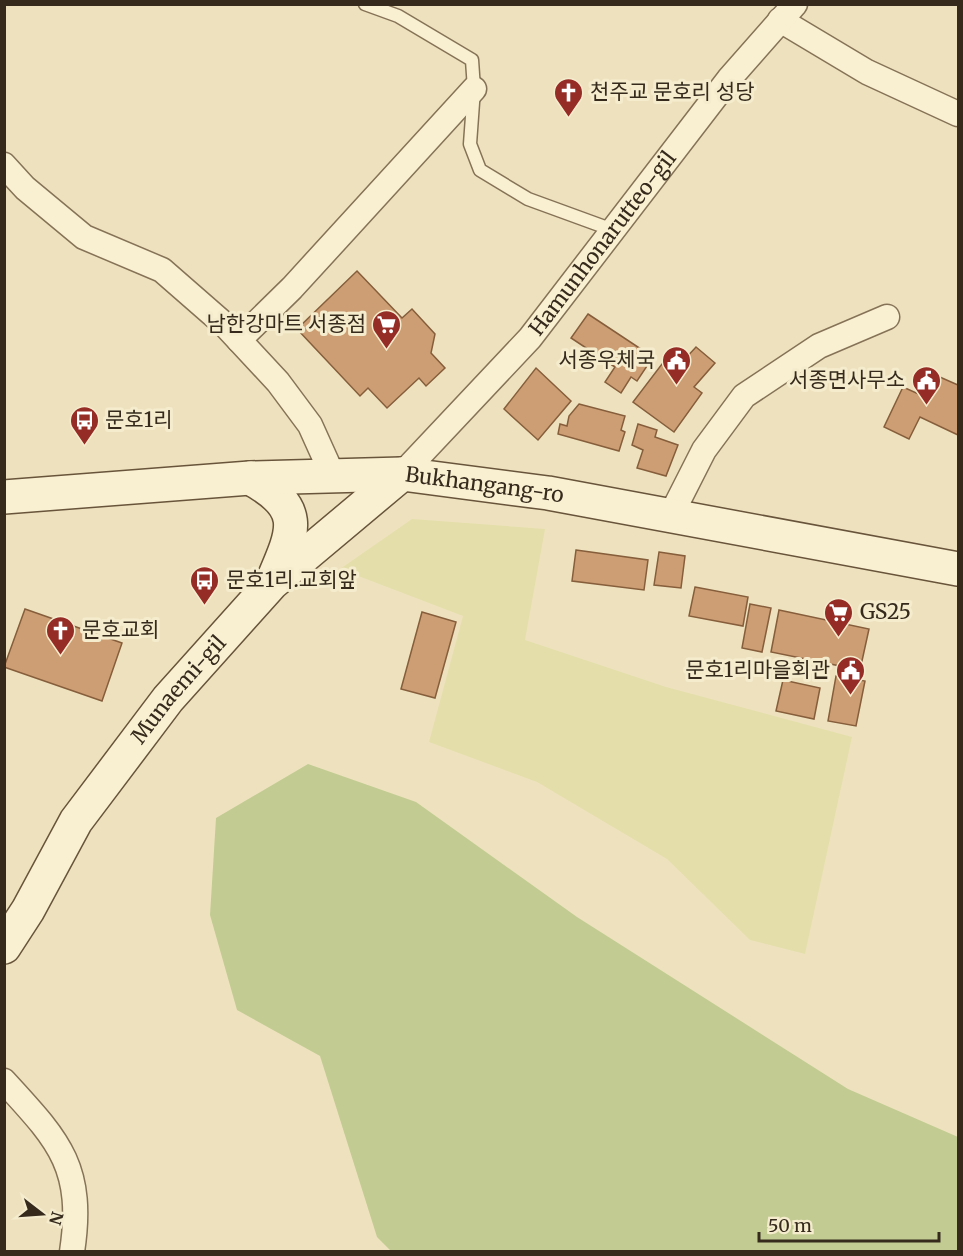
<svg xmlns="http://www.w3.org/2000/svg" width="963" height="1256" font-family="Merriweather,'Noto Sans KR',serif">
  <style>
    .farmland { fill: #e4deab }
    .green { fill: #c2cc92 }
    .building { fill: #cd9e73; stroke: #865e3c; stroke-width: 1.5 }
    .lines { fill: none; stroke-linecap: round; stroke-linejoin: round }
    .lane-casing { stroke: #867357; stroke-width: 15 }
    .street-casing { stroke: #867357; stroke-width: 27 }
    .secondary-casing { stroke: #68543a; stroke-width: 36 }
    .lane { stroke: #f9efd1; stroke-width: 12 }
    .street { stroke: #f9efd1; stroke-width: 24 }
    .secondary { stroke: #f9efd1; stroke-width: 33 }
    .labels { text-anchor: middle; stroke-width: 6; stroke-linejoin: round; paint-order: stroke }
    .poi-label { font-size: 21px; fill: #352a1c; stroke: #f5ecce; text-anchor: start }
    .street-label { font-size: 21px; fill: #352a1c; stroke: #f5ecce }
  </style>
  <rect width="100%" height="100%" fill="#eee2be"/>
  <path class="farmland" d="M412 519 545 529 525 640 666 687 852 737 805 954 750 940 667 859 537 782 429 742 463 616 340 569Z"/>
  <path class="green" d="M308 764 416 802 577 917 848 1089 958 1137V1251H391L377 1237 320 1056 237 1010 210 915 216 818Z"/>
  <g class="building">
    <path d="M357 271 402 318 412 309 435 334 431 353 445 368 426 386 419 378 387 408 368 388 360 396 297 329Z"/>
    <path d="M588 314 653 357 637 381 631 377 621 393 605 382 615 367 571 338Z"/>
    <path d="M696 347 715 363 694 387 702 393 674 432 633 402 662 364 673 372Z"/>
    <path d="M536 368 571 401 538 440 504 409Z"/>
    <path d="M933 374 958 385V435L920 417 909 439 884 427 903 387 923 396Z"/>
    <path d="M579 404 625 416 621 430 625 432 619 451 558 434 560 424 567 426 569 416Z"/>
    <path d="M638 424 657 430 655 437 678 445 666 476 637 468 643 450 632 445Z"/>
    <path d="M576 550 648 560 644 590 572 581Z"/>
    <path d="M659 552 685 556 681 588 654 585Z"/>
    <path d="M695 587 748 597 743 626 689 616Z"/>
    <path d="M750 604 771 608 762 652 742 648Z"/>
    <path d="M25 609 122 643 102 701 4 667Z"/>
    <path d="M779 610 869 629 860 670 771 652Z"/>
    <path d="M422 612 456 622 435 698 401 689Z"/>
    <path d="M836 676 865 681 856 726 828 721Z"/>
    <path d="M783 680 820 688 814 719 776 711Z"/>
  </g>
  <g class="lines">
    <defs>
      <path id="lane" d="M365 4 398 16 472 60 474 89 470 144 480 170 528 199 613 230"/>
      <g id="street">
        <path d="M780 20 867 72 958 114"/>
        <path d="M4 165 25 188 84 237 162 270 225 325 278 382 310 425 333 476"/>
        <path d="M239 340 292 288 474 89"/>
        <path id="s1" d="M402 474 530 338 729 79 795 4"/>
        <path d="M671 515 704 450 744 396 819 346 887 317"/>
        <path d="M4 1081C58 1140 85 1166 72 1252"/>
      </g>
      <g id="secondary">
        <path d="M250 478C305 508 295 529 273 580"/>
        <path id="s2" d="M4 497 250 478 402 474 548 493 958 569"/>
        <path id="s3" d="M4 947 28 910 76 821 168 699 272 583 402 474"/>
      </g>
    </defs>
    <use href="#lane" class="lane-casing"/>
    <use href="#street" class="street-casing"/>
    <use href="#secondary" class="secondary-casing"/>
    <use href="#lane" class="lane"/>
    <use href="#street" class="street"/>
    <use href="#secondary" class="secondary"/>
  </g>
  <defs>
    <symbol id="church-pin" viewBox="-11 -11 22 30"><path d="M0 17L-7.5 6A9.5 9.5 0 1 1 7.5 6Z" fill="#962c26" stroke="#f5ecce"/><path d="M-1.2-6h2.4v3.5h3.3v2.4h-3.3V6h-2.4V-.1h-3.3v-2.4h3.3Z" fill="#fff"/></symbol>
    <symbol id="supermarket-pin" viewBox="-11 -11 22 30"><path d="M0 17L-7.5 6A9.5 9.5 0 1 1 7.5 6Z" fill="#962c26" stroke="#f5ecce"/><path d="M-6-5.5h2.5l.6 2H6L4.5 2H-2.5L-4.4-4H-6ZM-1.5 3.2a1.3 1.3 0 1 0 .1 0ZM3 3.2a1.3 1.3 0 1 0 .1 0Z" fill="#fff"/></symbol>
    <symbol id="civic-pin" viewBox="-11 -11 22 30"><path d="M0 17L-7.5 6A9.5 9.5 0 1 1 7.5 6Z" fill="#962c26" stroke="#f5ecce"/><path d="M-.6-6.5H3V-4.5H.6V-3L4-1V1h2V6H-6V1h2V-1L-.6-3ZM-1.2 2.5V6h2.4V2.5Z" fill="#fff"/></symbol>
    <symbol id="bus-pin" viewBox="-11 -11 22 30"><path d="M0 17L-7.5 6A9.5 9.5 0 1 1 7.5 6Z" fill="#962c26" stroke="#f5ecce"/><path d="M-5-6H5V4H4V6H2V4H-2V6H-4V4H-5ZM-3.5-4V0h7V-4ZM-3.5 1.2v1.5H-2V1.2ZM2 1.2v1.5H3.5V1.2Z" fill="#fff"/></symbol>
  </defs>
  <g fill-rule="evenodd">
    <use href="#church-pin" x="552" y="76" width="33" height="45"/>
    <use href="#supermarket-pin" x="370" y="308" width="33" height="45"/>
    <use href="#civic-pin" x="660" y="344" width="33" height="45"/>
    <use href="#civic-pin" x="910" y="364" width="33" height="45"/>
    <use href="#bus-pin" x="68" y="404" width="33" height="45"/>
    <use href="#bus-pin" x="188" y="564" width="33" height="45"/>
    <use href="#supermarket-pin" x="822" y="596" width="33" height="45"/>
    <use href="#church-pin" x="44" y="614" width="33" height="45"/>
    <use href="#civic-pin" x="834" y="654" width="33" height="45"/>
  </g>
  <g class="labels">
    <g class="poi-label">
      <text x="590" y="99">천주교 문호리 성당</text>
      <text x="366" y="331" text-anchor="end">남한강마트 서종점</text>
      <text x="655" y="367" text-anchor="end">서종우체국</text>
      <text x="905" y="387" text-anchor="end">서종면사무소</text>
      <text x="105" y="427">문호1리</text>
      <text x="226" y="587">문호1리.교회앞</text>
      <text x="860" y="619">GS25</text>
      <text x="82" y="637">문호교회</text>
      <text x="830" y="677" text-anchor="end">문호1리마을회관</text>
    </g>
    <g class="street-label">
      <text dy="7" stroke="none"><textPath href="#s1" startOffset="306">Hamunhonarutteo-gil</textPath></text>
      <text dy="7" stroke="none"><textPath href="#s2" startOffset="482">Bukhangang-ro</textPath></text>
      <text dy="7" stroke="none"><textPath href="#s3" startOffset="312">Munaemi-gil</textPath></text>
    </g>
  </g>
  <rect width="963" height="1256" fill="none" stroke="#352a1c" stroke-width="12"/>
  <g transform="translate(42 1214) rotate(107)" stroke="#f5ecce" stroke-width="4.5" paint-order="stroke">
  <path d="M0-4.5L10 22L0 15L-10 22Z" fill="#352a1c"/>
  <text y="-9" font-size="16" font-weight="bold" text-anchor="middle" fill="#352a1c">N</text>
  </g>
  <path d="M759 1232v9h180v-9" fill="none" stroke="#352a1c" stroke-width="3"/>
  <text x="768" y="1232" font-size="18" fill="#352a1c" stroke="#f5ecce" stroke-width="4.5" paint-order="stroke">50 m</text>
</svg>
